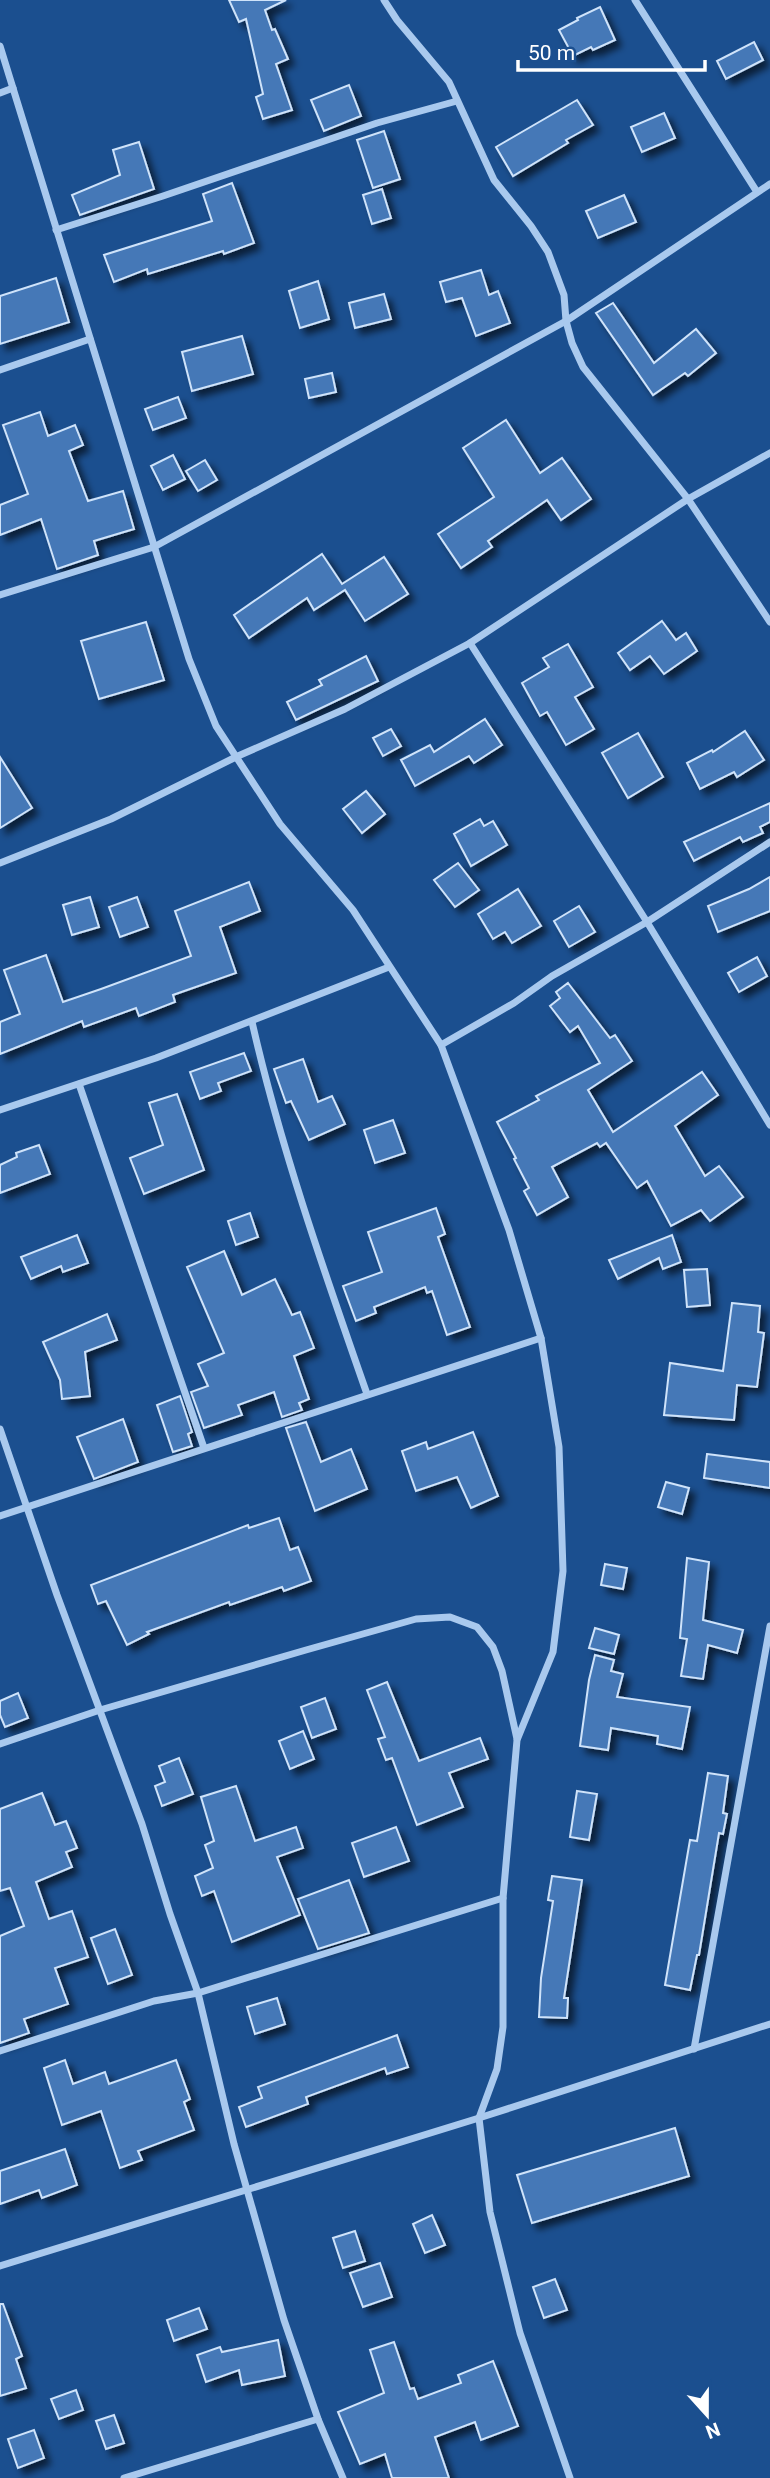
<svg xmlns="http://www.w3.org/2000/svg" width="770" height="2478" font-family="Roboto,sans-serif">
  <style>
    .building { fill: #4478b7; stroke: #cfe3fa; stroke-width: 2; filter: url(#shadow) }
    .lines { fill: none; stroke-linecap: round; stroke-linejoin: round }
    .street { stroke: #a9c9ee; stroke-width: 7 }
  </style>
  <defs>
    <filter id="shadow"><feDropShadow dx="6" dy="6" stdDeviation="3.5" flood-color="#0009"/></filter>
  </defs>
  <rect width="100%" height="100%" fill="#1b4f8f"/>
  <g class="building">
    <path d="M229 0H286L265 10 272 30 275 29 288 59 276 64 292 110 263 119 256 97 263 94 246 19 239 22Z"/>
    <path d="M600 7 615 40 593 50 591 47 573 56 559 30 578 20 577 18Z"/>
    <path d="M754 42 763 60 726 79 717 61Z"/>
    <path d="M349 85 361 116 324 131 311 100Z"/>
    <path d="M577 100 593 125 566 140 568 143 513 176 496 147Z"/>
    <path d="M664 113 675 138 642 152 631 127Z"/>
    <path d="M384 131 400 179 373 188 357 140Z"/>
    <path d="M139 142 154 189 80 215 72 195 120 175 113 150Z"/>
    <path d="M232 183 254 243 224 254 223 251 148 274 147 269 114 282 104 255 212 221 203 194Z"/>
    <path d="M382 189 391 218 372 224 363 195Z"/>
    <path d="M624 195 636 222 598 238 586 211Z"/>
    <path d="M481 270 489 295 498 291 510 323 476 336 462 298 446 302 440 282Z"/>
    <path d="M56 278 69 322 0 344V296Z"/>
    <path d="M318 281 329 319 300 328 289 291Z"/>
    <path d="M384 294 391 319 355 328 349 303Z"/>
    <path d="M613 303 654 363 696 329 716 353 688 376 685 373 653 395 596 313Z"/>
    <path d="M242 336 253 374 192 391 182 352Z"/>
    <path d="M332 373 336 392 309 398 305 379Z"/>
    <path d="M178 397 186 418 153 430 145 409Z"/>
    <path d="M40 412 48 436 75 425 83 445 69 451 88 501 123 491 134 529 94 541 98 555 57 569 41 519 0 535V505L28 494 3 425Z"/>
    <path d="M506 420 540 473 562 458 591 499 561 520 547 500 488 541 492 547 461 568 438 534 494 497 463 448Z"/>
    <path d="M173 455 185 479 163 490 151 466Z"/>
    <path d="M205 460 217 480 198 491 186 471Z"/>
    <path d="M322 554 342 584 384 557 408 594 365 621 345 590 314 610 307 598 249 638 234 615Z"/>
    <path d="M662 621 676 640 686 633 697 651 664 674 650 656 630 670 618 653Z"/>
    <path d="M146 622 164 680 99 699 81 641Z"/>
    <path d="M568 644 593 687 575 697 594 729 566 745 547 712 540 716 522 683 549 667 543 658Z"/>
    <path d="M366 656 378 681 296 720 287 702 322 685 319 680Z"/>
    <path d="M485 719 502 745 474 763 469 756 415 786 401 760 430 745 434 752Z"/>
    <path d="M391 729 401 746 383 756 373 738Z"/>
    <path d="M745 731 764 760 737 777 734 772 700 789 687 763 712 750 713 752Z"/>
    <path d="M638 733 663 777 628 798 602 753Z"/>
    <path d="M0 757 32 808 0 828Z"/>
    <path d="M366 791 385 814 362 833 343 809Z"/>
    <path d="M770 803V822L760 827 763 833 743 842 740 837 694 861 684 842Z"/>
    <path d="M480 819 484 826 493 821 507 845 471 866 454 834Z"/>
    <path d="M458 863 479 890 455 907 434 880Z"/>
    <path d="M770 877V911L718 932 708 906 749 889Z"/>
    <path d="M249 882 260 911 220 927 236 973 173 995 175 1002 139 1016 136 1008 84 1027 82 1021 0 1054V1022L20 1014 4 970 46 955 63 1002 101 989 191 956 175 911Z"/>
    <path d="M518 889 541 926 512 943 505 932 493 939 478 914Z"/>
    <path d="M90 897 99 927 72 935 63 905Z"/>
    <path d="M137 897 148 927 120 937 109 907Z"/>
    <path d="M579 906 595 932 569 947 554 921Z"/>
    <path d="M757 957 767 976 739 992 728 973Z"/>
    <path d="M568 983 610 1038 615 1035 632 1061 588 1090 613 1132 702 1072 718 1095 675 1126 705 1176 719 1166 743 1197 710 1221 701 1210 671 1226 647 1181 637 1188 606 1143 600 1147 597 1143 552 1167 568 1197 537 1215 524 1191 529 1188 514 1159 516 1158 497 1122 539 1100 536 1096 600 1063 578 1026 570 1032 550 1006 560 998 556 992Z"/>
    <path d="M244 1053 251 1071 218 1083 221 1091 200 1099 190 1072Z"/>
    <path d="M303 1059 318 1102 332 1096 345 1124 309 1140 291 1101 286 1103 274 1069Z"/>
    <path d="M177 1094 204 1170 144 1194 130 1158 163 1145 149 1103Z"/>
    <path d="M393 1120 405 1153 375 1163 364 1130Z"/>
    <path d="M39 1145 50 1174 0 1193V1165L17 1157 16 1153Z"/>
    <path d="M436 1208 445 1234 438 1237 470 1327 447 1335 432 1291 427 1293 425 1287 374 1307 376 1313 356 1321 343 1286 382 1272 368 1232Z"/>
    <path d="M250 1213 258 1237 236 1245 228 1221Z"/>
    <path d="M77 1235 88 1263 63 1272 61 1266 31 1279 21 1257Z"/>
    <path d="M672 1235 681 1262 663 1269 659 1258 618 1279 609 1260Z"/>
    <path d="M224 1251 242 1295 275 1279 292 1315 300 1312 314 1348 294 1356 309 1399 299 1403 302 1410 282 1417 274 1392 238 1405 242 1415 204 1428 191 1392 208 1386 198 1364 224 1353 187 1267Z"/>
    <path d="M707 1269 710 1305 687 1307 684 1270Z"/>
    <path d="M732 1303 760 1306 758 1332 764 1333 757 1387 737 1385 734 1420 664 1415 670 1363 723 1371Z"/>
    <path d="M107 1314 117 1340 85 1352 90 1396 62 1399 60 1380 43 1342Z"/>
    <path d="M180 1396 192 1432 188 1434 192 1446 173 1452 157 1405Z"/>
    <path d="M123 1419 138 1462 94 1479 77 1437Z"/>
    <path d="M306 1422 321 1462 351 1449 367 1489 315 1511 286 1428Z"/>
    <path d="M473 1432 498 1496 471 1508 457 1477 416 1491 402 1451 426 1442 428 1449Z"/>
    <path d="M707 1454 770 1462V1488L704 1478Z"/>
    <path d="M666 1482 689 1488 682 1514 658 1507Z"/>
    <path d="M279 1518 290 1550 298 1547 311 1581 284 1591 282 1587 230 1605 229 1602 147 1632 149 1634 127 1645 106 1601 98 1604 91 1585 248 1525 249 1528Z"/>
    <path d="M687 1558 709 1562 703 1620 743 1630 737 1653 708 1645 703 1679 681 1676 687 1639 680 1638Z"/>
    <path d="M605 1564 627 1568 623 1589 601 1585Z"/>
    <path d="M595 1628 619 1635 614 1654 589 1648Z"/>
    <path d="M595 1655 614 1660 611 1671 623 1674 617 1697 690 1707 682 1749 657 1744 658 1736 611 1728 608 1750 580 1746 589 1680Z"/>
    <path d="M387 1682 419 1761 480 1738 488 1759 449 1773 463 1807 417 1825 392 1758 386 1760 378 1739 385 1737 367 1690Z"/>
    <path d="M18 1693 28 1718 5 1727 0 1715V1701Z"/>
    <path d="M325 1698 336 1729 312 1738 301 1707Z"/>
    <path d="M303 1731 314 1759 290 1769 279 1741Z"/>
    <path d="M179 1758 193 1794 162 1806 155 1786 165 1782 159 1766Z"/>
    <path d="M708 1773 728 1776 723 1813 727 1814 723 1834 719 1833 699 1955H697L690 1990 665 1985 690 1840 697 1841Z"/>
    <path d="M236 1786 255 1841 296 1827 303 1848 277 1857 300 1915 232 1942 214 1891 202 1896 195 1876 213 1868 205 1845 214 1841 201 1797Z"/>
    <path d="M577 1791 597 1794 589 1840 570 1837Z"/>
    <path d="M42 1793 55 1825 66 1821 77 1848 66 1852 72 1867 36 1882 49 1919 72 1911 88 1957 55 1968 68 2004 24 2019 29 2033 0 2043V1936L24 1926 10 1888 0 1891V1809Z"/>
    <path d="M396 1827 409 1861 364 1877 352 1843Z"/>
    <path d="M552 1876 582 1880 564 1998H568L567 2018 539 2017 541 1978 553 1901 548 1900Z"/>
    <path d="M349 1880 369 1933 318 1949 298 1899Z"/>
    <path d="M115 1929 132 1975 108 1984 91 1938Z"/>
    <path d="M277 1998 285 2024 255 2034 247 2007Z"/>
    <path d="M397 2035 408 2067 387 2074 385 2068 306 2097 308 2104 246 2127 239 2107 262 2098 258 2087Z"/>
    <path d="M65 2060 73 2084 105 2072 109 2084 176 2060 190 2099 184 2102 194 2130 138 2151 142 2160 120 2168 101 2111 62 2125 44 2068Z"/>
    <path d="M675 2128 689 2176 532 2223 517 2175Z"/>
    <path d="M65 2149 77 2185 42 2198 39 2190 0 2204V2171Z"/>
    <path d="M432 2215 445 2245 425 2253 413 2224Z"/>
    <path d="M355 2231 365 2261 343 2268 333 2238Z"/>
    <path d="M380 2263 392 2297 363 2307 350 2273Z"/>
    <path d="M555 2279 567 2310 544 2318 533 2287Z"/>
    <path d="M0 2304H3L22 2356 16 2359 26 2388 0 2396Z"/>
    <path d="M199 2308 207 2329 174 2341 167 2320Z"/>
    <path d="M278 2340 285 2376 242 2385 239 2370 206 2382 197 2355 220 2347 222 2352Z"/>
    <path d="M394 2342 410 2389 414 2388 418 2399 461 2383 458 2375 493 2361 518 2426 481 2440 475 2422 435 2437 449 2478H392L385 2454 360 2464 338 2412 384 2393 370 2350Z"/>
    <path d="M76 2390 83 2410 59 2419 51 2399Z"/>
    <path d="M114 2415 124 2443 106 2449 96 2421Z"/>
    <path d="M34 2430 44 2458 18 2468 8 2439Z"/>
  </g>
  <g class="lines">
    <g class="street">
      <path d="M384 0 397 20 449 82 494 180 531 226 548 252 564 295 566 321 572 343 583 367 688 499 770 622"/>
      <path d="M635 0 757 192"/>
      <path d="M0 46 189 659 216 726 280 824 353 910 441 1045 509 1230 541 1338 559 1447 563 1571 553 1652 517 1740 503 1898V2027L497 2069 479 2118 490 2212 520 2333 570 2478"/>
      <path d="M0 93 13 88"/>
      <path d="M56 230 163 196 377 123 457 101"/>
      <path d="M0 370 90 339"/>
      <path d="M0 595 154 547 566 321 770 184"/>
      <path d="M470 643 647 922 770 1125"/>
      <path d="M0 863 111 819 238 756 345 709 470 643 688 499 770 453"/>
      <path d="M252 1022C281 1149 324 1271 367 1394"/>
      <path d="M441 1045 514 1003 552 976 647 922 770 842"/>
      <path d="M79 1084 204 1448"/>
      <path d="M0 1110 156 1058 389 967"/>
      <path d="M0 1429 57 1595 142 1824 170 1914 198 1993 234 2144 284 2320 318 2419 343 2478"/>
      <path d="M0 1516 541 1338"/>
      <path d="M0 1744 100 1710 306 1650 416 1619 450 1617 477 1627 493 1647 502 1671 517 1739"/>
      <path d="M694 2049 770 1626"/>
      <path d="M0 2051 154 2001 198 1993 503 1898"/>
      <path d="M0 2266 479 2118 770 2024"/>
      <path d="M124 2478 318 2419"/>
    </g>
  </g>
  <g transform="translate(707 2415) rotate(159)" stroke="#1b4f8f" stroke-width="5" paint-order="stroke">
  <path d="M0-5L12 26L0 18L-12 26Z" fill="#ffffff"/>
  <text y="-10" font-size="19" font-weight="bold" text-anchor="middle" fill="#ffffff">N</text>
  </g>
  <path d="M518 60v10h187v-10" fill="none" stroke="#ffffff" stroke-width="3.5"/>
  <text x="528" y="60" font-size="21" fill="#ffffff" stroke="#1b4f8f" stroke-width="5" paint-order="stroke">50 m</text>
</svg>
